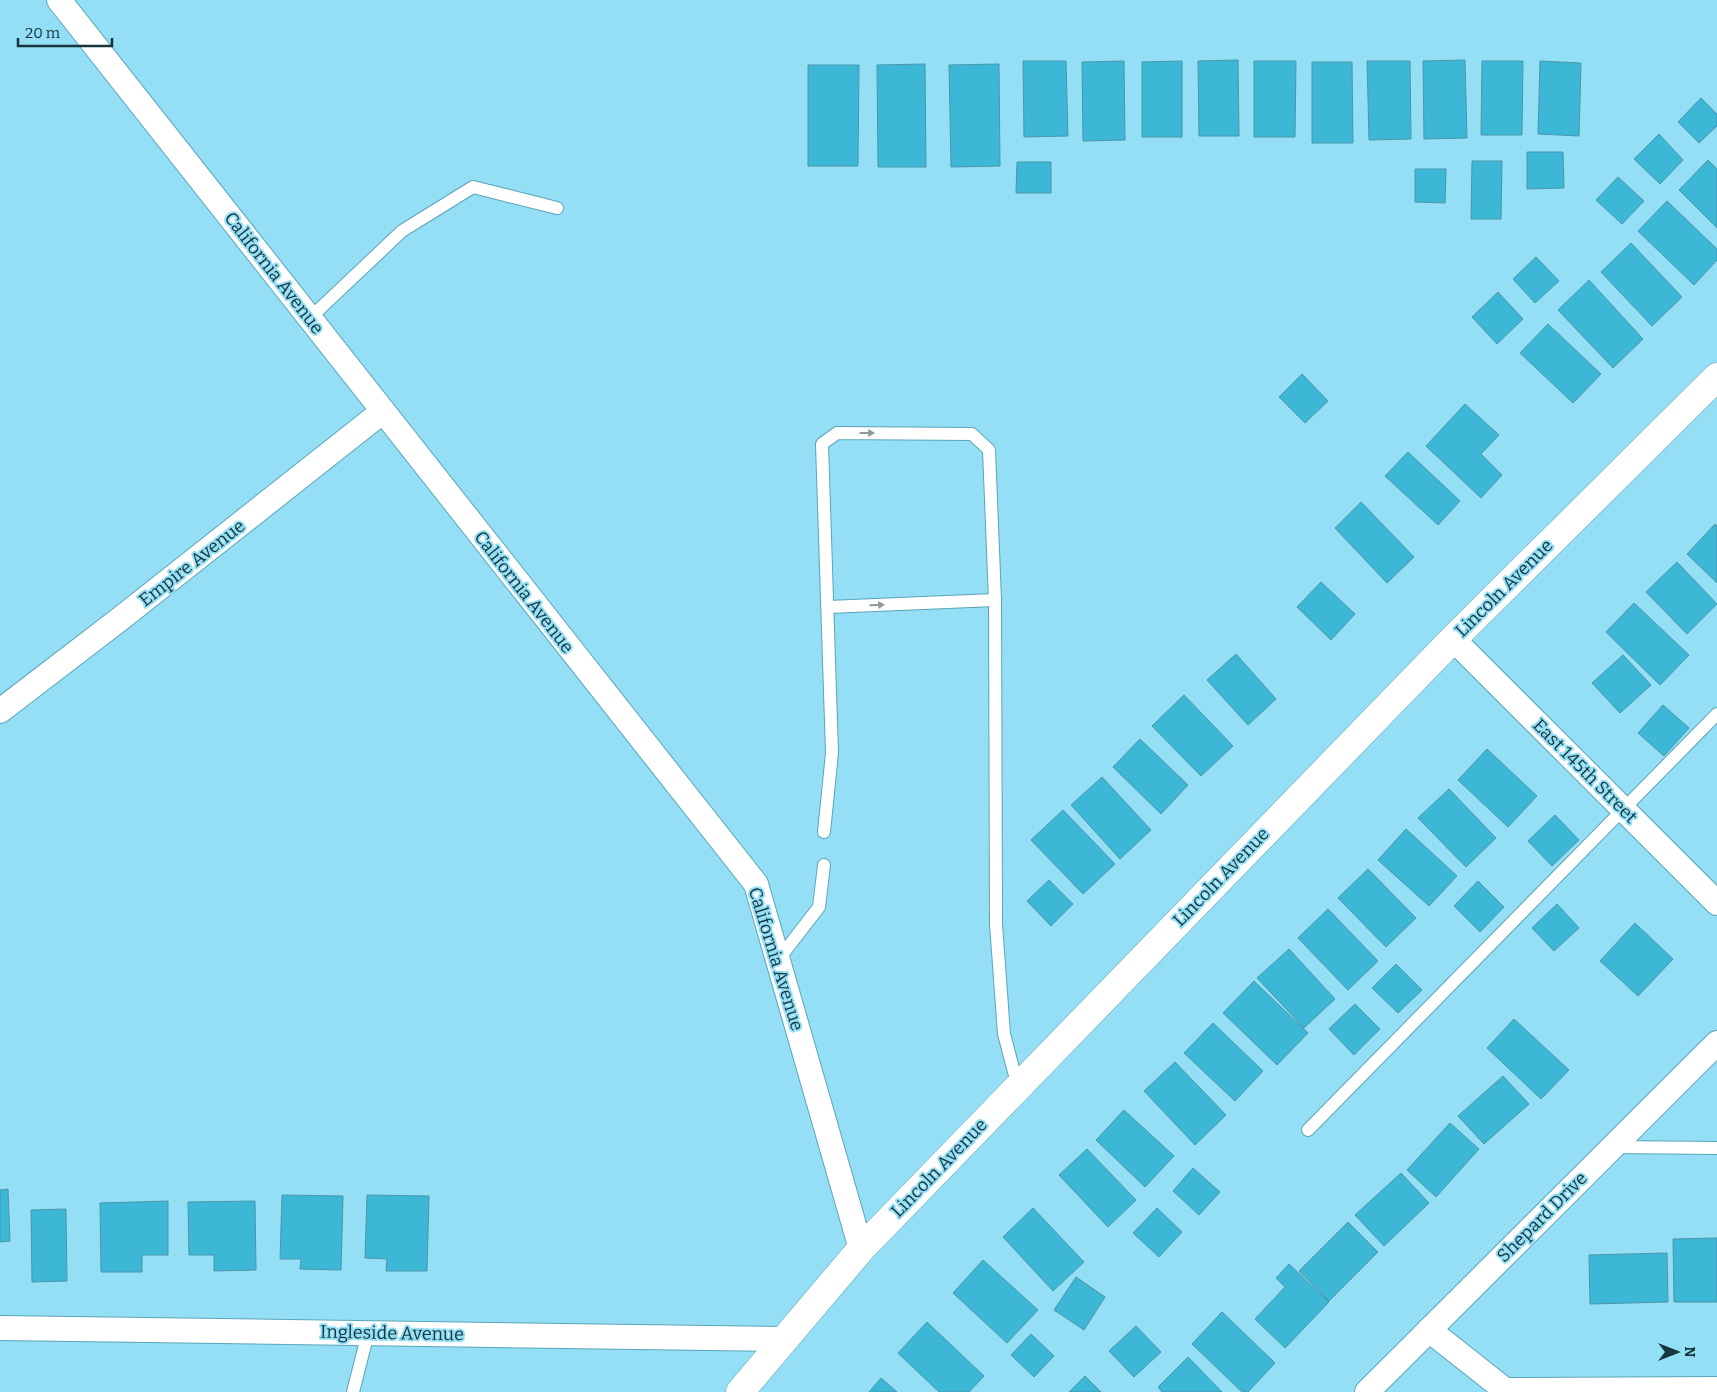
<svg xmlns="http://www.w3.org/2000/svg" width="1717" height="1392" font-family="Bitter,serif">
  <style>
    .building { fill: #3cb7d6; stroke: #4b96aa }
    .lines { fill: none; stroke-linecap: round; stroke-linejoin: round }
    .service-casing { stroke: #5aa5ba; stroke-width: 14 }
    .minor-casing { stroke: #5aa5ba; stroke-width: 26 }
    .tertiary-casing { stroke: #5aa5ba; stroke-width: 29 }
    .service { stroke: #fff; stroke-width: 12 }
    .minor { stroke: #fff; stroke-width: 24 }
    .tertiary { stroke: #fff; stroke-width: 28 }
    .oneway { fill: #8a9a9e }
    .labels { text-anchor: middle; stroke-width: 4; stroke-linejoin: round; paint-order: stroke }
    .street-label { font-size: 18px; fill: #15353d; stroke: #94dff5 }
  </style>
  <rect width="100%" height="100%" fill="#94dff5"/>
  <g class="building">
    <path d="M1238 60 1239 136H1199L1198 61Z"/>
    <path d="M1465 60 1467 138 1424 139 1423 61Z"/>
    <path d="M1023 61H1066L1068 136 1024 137Z"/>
    <path d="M1124 61 1125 140 1083 141 1082 62Z"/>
    <path d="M1182 61V137H1142V62Z"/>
    <path d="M1254 61H1296L1295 137H1254Z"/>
    <path d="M1367 61H1410L1411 139 1369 140Z"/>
    <path d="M1482 61H1523L1522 135H1481Z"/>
    <path d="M1540 61 1581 63 1579 136 1538 134Z"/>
    <path d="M1312 62H1352L1353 143H1312Z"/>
    <path d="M925 64 926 167H878L877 65Z"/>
    <path d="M999 64 1000 166 951 167 949 65Z"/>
    <path d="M808 65H859L858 166H808Z"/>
    <path d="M1701 98 1717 114V126L1699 143 1678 122Z"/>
    <path d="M1659 134 1683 160 1660 184 1634 159Z"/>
    <path d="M1527 152H1563L1564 188 1527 189Z"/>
    <path d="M1708 160 1717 169V228L1679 190Z"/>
    <path d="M1472 161H1502L1501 219H1471Z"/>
    <path d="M1017 162H1051V193H1016Z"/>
    <path d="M1415 169H1446L1445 203 1415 202Z"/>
    <path d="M1618 177 1644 201 1622 224 1596 200Z"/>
    <path d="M1667 201 1717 249V260L1694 285 1638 231Z"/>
    <path d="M1631 243 1682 297 1652 326 1601 272Z"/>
    <path d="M1536 257 1559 281 1535 303 1513 279Z"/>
    <path d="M1589 280 1643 339 1613 368 1558 310Z"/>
    <path d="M1498 292 1523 319 1497 344 1472 317Z"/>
    <path d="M1548 324 1601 374 1573 403 1520 353Z"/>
    <path d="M1302 374 1328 401 1305 423 1279 397Z"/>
    <path d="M1465 404 1499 435 1481 454 1502 475 1481 498 1426 446Z"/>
    <path d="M1408 452 1460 501 1438 525 1385 476Z"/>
    <path d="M1361 502 1414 557 1387 583 1335 528Z"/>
    <path d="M1715 524 1717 526V583L1687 554Z"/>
    <path d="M1677 562 1717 604 1687 634 1646 592Z"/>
    <path d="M1321 582 1355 614 1331 640 1297 607Z"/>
    <path d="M1634 603 1689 655 1660 685 1606 632Z"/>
    <path d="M1236 654 1276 699 1248 725 1207 680Z"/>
    <path d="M1623 655 1651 685 1620 713 1592 683Z"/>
    <path d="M1184 695 1233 746 1201 776 1152 726Z"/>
    <path d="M1663 705 1689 728 1664 756 1638 733Z"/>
    <path d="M1140 739 1188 785 1161 814 1113 767Z"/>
    <path d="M1487 749 1537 796 1508 827 1458 780Z"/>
    <path d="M1102 777 1151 830 1120 859 1071 805Z"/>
    <path d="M1449 789 1496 838 1466 867 1418 818Z"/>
    <path d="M1063 810 1115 864 1083 894 1031 840Z"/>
    <path d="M1555 815 1579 840 1552 866 1528 841Z"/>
    <path d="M1406 829 1457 876 1429 906 1378 860Z"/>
    <path d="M1368 869 1416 918 1386 947 1338 898Z"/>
    <path d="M1049 880 1073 904 1051 926 1027 901Z"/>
    <path d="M1478 881 1504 907 1480 932 1454 906Z"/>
    <path d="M1557 904 1579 928 1554 951 1532 928Z"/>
    <path d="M1328 909 1378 961 1348 990 1298 938Z"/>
    <path d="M1635 923 1673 959 1638 996 1600 961Z"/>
    <path d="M1289 949 1335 999 1304 1028 1257 978Z"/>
    <path d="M1396 964 1422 990 1398 1013 1372 988Z"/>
    <path d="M1254 981 1308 1033 1277 1065 1223 1013Z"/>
    <path d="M1355 1004 1380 1029 1354 1055 1329 1029Z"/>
    <path d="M1514 1019 1569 1070 1541 1099 1487 1048Z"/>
    <path d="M1213 1023 1263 1071 1235 1101 1184 1053Z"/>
    <path d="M1175 1062 1226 1115 1195 1145 1144 1091Z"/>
    <path d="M1503 1076 1529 1104 1484 1144 1458 1116Z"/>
    <path d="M1124 1110 1174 1156 1145 1187 1096 1140Z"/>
    <path d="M1450 1123 1479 1149 1436 1197 1407 1170Z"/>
    <path d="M1087 1149 1136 1200 1108 1227 1059 1175Z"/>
    <path d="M1193 1168 1220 1192 1199 1215 1173 1191Z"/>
    <path d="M1401 1173 1429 1203 1384 1246 1355 1215Z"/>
    <path d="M8 1189 10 1241 0 1242V1190Z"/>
    <path d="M282 1195 343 1196 341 1270 300 1269 301 1259H280Z"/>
    <path d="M367 1195 429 1196 427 1271H386L387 1259 365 1258Z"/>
    <path d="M168 1201V1255H142V1272H101L100 1203Z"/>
    <path d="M255 1201 256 1270 214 1271V1255H189L188 1202Z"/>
    <path d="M1033 1208 1084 1262 1053 1291 1003 1237Z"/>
    <path d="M1157 1208 1182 1232 1159 1257 1133 1233Z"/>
    <path d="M66 1209 67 1281 32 1282 31 1210Z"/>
    <path d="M1348 1222 1378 1252 1329 1301 1299 1271Z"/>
    <path d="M1717 1238V1302H1674L1673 1239Z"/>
    <path d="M1667 1253 1668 1302 1590 1304 1589 1255Z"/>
    <path d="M983 1260 1038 1310 1007 1343 953 1293Z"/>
    <path d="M1289 1264 1329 1302 1285 1348 1255 1319 1285 1287 1276 1278Z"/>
    <path d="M1076 1277 1105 1297 1084 1330 1054 1310Z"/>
    <path d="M1222 1312 1275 1363 1248 1392H1242L1192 1344Z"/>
    <path d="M927 1322 984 1376 969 1392H939L898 1353Z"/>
    <path d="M1136 1326 1161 1352 1134 1377 1109 1351Z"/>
    <path d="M1031 1334 1054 1356 1034 1377 1011 1355Z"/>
    <path d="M1188 1357 1222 1392H1162L1158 1387Z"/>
    <path d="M1085 1376 1101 1392H1069Z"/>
    <path d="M881 1378 897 1392H869Z"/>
  </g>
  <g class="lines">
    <defs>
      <g id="service">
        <path d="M309 319 402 231 473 187 557 208"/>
        <path d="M828 607 995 600"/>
        <path d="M824 832 832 753 822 444 837 433 972 434 989 450 995 600 996 924 1004 1034 1018 1087"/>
        <path d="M778 960 819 907 824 865"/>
        <path d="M1308 1130 1717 714"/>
        <path d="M1612 1147 1717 1148"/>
        <path d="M353 1392 368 1333"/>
      </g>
      <g id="minor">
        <path d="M59 0 756 884 861 1249"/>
        <path d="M1453 639 1717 903"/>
        <path d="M0 711 120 619 382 412"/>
        <path d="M0 1328 784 1339"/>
        <path d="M1429 1330 1505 1390 1717 1389"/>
        <path d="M1367 1392 1717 1043"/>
      </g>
      <path id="tertiary" d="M740 1392 861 1249 1453 639 1717 377"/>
    </defs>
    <use href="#service" class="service-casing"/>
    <use href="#minor" class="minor-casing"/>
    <use href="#tertiary" class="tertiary-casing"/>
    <use href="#service" class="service"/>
    <use href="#minor" class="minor"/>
    <use href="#tertiary" class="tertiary"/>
  </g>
  <defs><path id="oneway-solid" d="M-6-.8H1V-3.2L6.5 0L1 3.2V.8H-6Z" transform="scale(1.25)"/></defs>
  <g class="oneway">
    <use href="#oneway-solid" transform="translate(867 433)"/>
    <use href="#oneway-solid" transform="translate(877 605) rotate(-2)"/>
  </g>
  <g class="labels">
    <g class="street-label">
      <text transform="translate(274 273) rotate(52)" y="6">California Avenue</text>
      <text transform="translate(192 563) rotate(-38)" y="6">Empire Avenue</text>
      <text transform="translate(1504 588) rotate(-45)" y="6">Lincoln Avenue</text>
      <text transform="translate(524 592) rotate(52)" y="6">California Avenue</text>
      <text transform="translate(1585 771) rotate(45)" y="6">East 145th Street</text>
      <text transform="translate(1221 877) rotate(-46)" y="6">Lincoln Avenue</text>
      <text transform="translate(776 959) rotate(73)" y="6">California Avenue</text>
      <text transform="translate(939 1168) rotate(-46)" y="6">Lincoln Avenue</text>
      <text transform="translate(1542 1217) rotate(-45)" y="6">Shepard Drive</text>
      <text transform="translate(392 1333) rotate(1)" y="6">Ingleside Avenue</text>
    </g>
  </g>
  <g transform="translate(1677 1352) rotate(90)" stroke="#94dff5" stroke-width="4" paint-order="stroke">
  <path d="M0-4L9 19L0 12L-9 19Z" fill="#15353d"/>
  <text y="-8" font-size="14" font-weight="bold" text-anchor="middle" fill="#15353d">N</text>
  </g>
  <path d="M18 38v8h94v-8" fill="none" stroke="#15353d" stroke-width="2.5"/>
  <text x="25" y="38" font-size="15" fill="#15353d" stroke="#94dff5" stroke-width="4" paint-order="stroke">20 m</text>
</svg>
